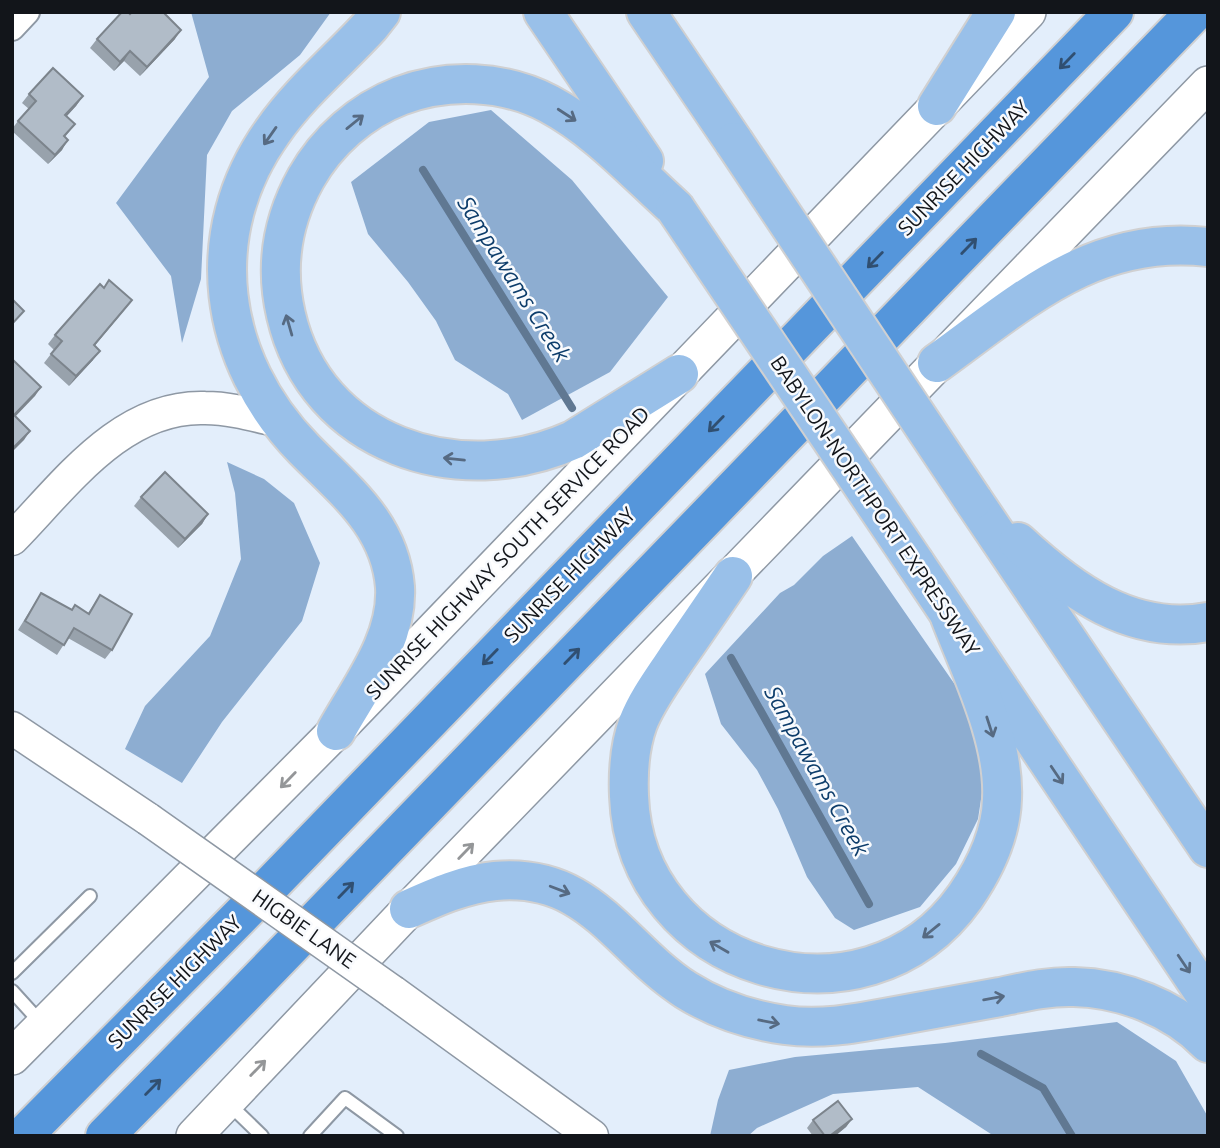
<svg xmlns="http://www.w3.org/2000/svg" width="1220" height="1148" font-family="Ubuntu,sans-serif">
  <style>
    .forest { fill: #8dadd1 }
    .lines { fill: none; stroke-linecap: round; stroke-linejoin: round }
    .stream { stroke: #607892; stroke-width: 8 }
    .service-casing { stroke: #8e98a4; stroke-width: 16 }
    .minor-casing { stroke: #8e98a4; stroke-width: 28 }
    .tertiary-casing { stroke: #8e98a4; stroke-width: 35 }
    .secondary-casing { stroke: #8e98a4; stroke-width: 38 }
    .primary-casing { stroke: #d0d0d1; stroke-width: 42 }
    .motorway-casing { stroke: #d0d0d1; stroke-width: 42 }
    .service { stroke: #fff; stroke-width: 12 }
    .minor { stroke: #fff; stroke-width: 24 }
    .tertiary { stroke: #fff; stroke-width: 32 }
    .secondary { stroke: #fff; stroke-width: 35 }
    .primary { stroke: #99c0e9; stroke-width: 38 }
    .motorway { stroke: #5596db; stroke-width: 38 }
    .tertiary-bridge-casing { stroke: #8e98a4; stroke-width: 35; stroke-linecap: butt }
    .primary-bridge-casing { stroke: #d0d0d1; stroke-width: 42; stroke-linecap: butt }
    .tertiary-bridge { stroke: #fff; stroke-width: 32 }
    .primary-bridge { stroke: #99c0e9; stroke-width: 38 }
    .wall { fill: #98a2ac }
    .shaded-wall { fill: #7c848c }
    .building { fill: #b1bcc8; stroke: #7c848c; stroke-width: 2 }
    .oneway { stroke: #304f71 }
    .oneway2 { stroke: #566a82 }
    .oneway3 { stroke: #949698 }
    .labels { text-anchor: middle; stroke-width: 5; stroke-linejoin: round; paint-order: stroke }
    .street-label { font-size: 21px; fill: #12151a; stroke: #f8fafd }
    .water-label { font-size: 23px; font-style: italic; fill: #0d3d6b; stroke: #f8fafd }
  </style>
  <rect width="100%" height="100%" fill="#e3eefb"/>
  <g class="forest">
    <path d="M191 12H331L300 55 232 111 207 155 201 279 182 343 171 276 116 203 209 77Z"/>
    <path d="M491 110 572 180 668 297 610 372 522 420 508 394 455 360 436 321 408 282 368 234 351 182 429 122Z"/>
    <path d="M227 462 264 479 294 503 320 563 302 621 222 722 182 783 125 749 145 706 210 636 241 559 235 493Z"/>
    <path d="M852 536 967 702 985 738 984 780 978 819 956 864 920 907 854 930 835 918 807 877 778 809 757 770 721 724 705 674 780 593 794 585 823 556Z"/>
    <path d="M1117 1022 1176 1061 1208 1117V1136H994L918 1087 833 1094 757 1128 748 1136H710L718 1100 729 1070 795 1057 945 1043Z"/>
  </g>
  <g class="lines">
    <g class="stream">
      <path d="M423 170 572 408"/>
      <path d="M731 658 869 904"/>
      <path d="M981 1054 1043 1088 1072 1136"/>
    </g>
    <defs>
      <g id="service">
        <path d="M12 973 90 896"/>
        <path d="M12 991 42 1024"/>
        <path d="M229 1104 262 1136"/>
        <path d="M310 1136 345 1098 397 1136"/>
      </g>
      <path id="minor" d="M12 28 27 12"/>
      <g id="tertiary">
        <path d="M12 539C65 485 121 405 205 408 230 408 254 415 279 421"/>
        <path d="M12 728 148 819"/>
        <path d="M393 992 592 1136"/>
      </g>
      <g id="secondary">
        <path d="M12 1057 336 731 1028 12"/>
        <path d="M194 1136 409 909 1208 84"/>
      </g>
      <g id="primary">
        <path d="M543 12 644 161"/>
        <path d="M646 12 734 142"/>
        <path d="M937 106 996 12"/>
        <path d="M675 208C635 172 596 129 549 104 504 80 447 78 400 96 361 111 327 141 306 178 282 221 275 268 286 315 316 446 460 491 573 440L679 374"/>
        <path d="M937 363C1023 301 1094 234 1208 247"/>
        <path d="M973 500 1208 848"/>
        <path d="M1018 542C1071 591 1132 636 1208 622"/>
        <path d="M915 563 1208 999"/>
        <path d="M733 576C714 604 695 632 676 659 663 679 647 700 638 723 630 745 628 773 629 796 635 970 864 1039 965 897 985 868 1001 835 1002 799 1005 740 971 672 950 617"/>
        <path d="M336 731C361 686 398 640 395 587 390 524 344 490 304 449 218 361 199 234 273 131 300 92 338 61 370 26L381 12"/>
        <path d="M409 909C436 897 465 884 495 881 590 872 618 946 686 990 716 1009 750 1020 785 1025 819 1030 853 1024 885 1018 924 1011 962 1004 1000 997 1024 992 1049 986 1074 987 1122 988 1174 1008 1208 1043"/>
      </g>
      <g id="motorway">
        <path d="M23 1136 265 891 1114 12"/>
        <path d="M105 1136 236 1003 1195 12"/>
      </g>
    </defs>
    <use href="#service" class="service-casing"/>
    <use href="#minor" class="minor-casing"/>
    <use href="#tertiary" class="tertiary-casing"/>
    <use href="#secondary" class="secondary-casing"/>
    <use href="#primary" class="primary-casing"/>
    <use href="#motorway" class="motorway-casing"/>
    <use href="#service" class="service"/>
    <use href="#minor" class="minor"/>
    <use href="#tertiary" class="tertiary"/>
    <use href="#secondary" class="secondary"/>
    <use href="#primary" class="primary"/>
    <use href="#motorway" class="motorway"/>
    <defs>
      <path id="tertiary-bridge" d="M148 819 393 992"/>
      <g id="primary-bridge">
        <path d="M734 142 973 500"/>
        <path d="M675 208 915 563"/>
      </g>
    </defs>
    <use href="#tertiary-bridge" class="tertiary-bridge-casing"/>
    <use href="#primary-bridge" class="primary-bridge-casing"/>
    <use href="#tertiary-bridge" class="tertiary-bridge"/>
    <use href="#primary-bridge" class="primary-bridge"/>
  </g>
  <g class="wall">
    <path d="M130 14 166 15 175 39 140 76 124 61 114 71 90 48 97 39Z"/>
    <path d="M29 94 83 96 76 106 66 116 75 124 65 137 62 150 48 164 12 131V129L18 121 29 109 22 103Z"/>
    <path d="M104 288 132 300 94 346 93 360 69 386 44 363 54 350 48 344 55 335Z"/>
    <path d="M141 497 208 514 202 524 178 548 134 506Z"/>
    <path d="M41 593 71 610 88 613 100 595 112 650 105 659 68 638 57 655 18 630Z"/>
    <path d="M852 1119 846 1127 835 1136H813L807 1128 813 1120Z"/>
  </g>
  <g class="shaded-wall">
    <path d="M181 30 175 39 140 76 147 67Z"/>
    <path d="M130 51 124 61 114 71 120 62Z"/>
    <path d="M83 96 76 106 59 125 65 115Z"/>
    <path d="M68 140 62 150 48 164 55 155Z"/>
    <path d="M132 300 125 309 87 355 94 345Z"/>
    <path d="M100 351 93 360 69 386 76 376Z"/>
    <path d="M41 387 35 396 12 420 14 415Z"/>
    <path d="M30 431 24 440 12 452V449Z"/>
    <path d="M208 514 202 524 178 548 185 539Z"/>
    <path d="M852 1119 846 1127 835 1136H830Z"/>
  </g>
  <g class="building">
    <path d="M122 12H128L130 14 132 12H166L165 14 181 30 147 67 130 51 120 62 97 39Z"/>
    <path d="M53 68 83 96 65 115 75 124 64 136 68 140 55 155 18 121 36 101 29 94Z"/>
    <path d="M109 280 132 300 94 345 100 351 76 376 51 354 62 341 55 335 100 284 104 288Z"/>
    <path d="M12 299 24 311 12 324Z"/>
    <path d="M12 359 41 387 14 415 30 431 12 449Z"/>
    <path d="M165 472 208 514 185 539 141 497Z"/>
    <path d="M41 593 72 610 75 605 89 614 100 595 132 614 112 650 74 628 64 645 25 621Z"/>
    <path d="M838 1101 852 1119 831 1135V1136H825L813 1120Z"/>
  </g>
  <defs><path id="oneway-shaft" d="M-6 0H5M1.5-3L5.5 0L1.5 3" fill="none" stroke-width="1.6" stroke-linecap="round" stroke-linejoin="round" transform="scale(1.75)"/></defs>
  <g class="oneway">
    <use href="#oneway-shaft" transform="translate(1067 61) rotate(134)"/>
    <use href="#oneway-shaft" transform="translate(969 246) rotate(-46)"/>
    <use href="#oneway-shaft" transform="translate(875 260) rotate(134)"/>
    <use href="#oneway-shaft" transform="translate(716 424) rotate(134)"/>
    <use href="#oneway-shaft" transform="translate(572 656) rotate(-46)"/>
    <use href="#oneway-shaft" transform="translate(490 657) rotate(134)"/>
    <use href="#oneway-shaft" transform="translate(346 890) rotate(-46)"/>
    <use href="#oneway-shaft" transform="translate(153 1087) rotate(-45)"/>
  </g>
  <g class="oneway2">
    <use href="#oneway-shaft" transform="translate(567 115) rotate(33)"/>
    <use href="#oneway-shaft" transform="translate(355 122) rotate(-39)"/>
    <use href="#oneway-shaft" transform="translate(270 136) rotate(125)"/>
    <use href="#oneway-shaft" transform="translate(289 325) rotate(-106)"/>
    <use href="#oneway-shaft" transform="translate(454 459) rotate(-174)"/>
    <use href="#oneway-shaft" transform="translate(990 727) rotate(72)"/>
    <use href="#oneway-shaft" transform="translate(1057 775) rotate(56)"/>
    <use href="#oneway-shaft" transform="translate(560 890) rotate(21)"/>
    <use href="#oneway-shaft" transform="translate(931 931) rotate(141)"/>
    <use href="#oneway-shaft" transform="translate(719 947) rotate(-150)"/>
    <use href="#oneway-shaft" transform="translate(1184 964) rotate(56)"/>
    <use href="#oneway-shaft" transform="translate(994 998) rotate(-10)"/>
    <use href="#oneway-shaft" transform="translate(769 1022) rotate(11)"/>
  </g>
  <g class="oneway3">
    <use href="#oneway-shaft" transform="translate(288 780) rotate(134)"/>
    <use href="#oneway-shaft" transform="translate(466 851) rotate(-46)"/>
    <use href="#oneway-shaft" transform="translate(258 1068) rotate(-46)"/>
  </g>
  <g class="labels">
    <g class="street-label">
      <text transform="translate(964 168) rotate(-46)" y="7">SUNRISE HIGHWAY</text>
      <text transform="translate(875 506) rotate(56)" y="7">BABYLON-NORTHPORT EXPRESSWAY</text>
      <text transform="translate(508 553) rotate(-46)" y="7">SUNRISE HIGHWAY SOUTH SERVICE ROAD</text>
      <text transform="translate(570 575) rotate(-46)" y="7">SUNRISE HIGHWAY</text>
      <text transform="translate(304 929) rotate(35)" y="7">HIGBIE LANE</text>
      <text transform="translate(175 982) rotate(-45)" y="7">SUNRISE HIGHWAY</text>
    </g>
    <g class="water-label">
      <text transform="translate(514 279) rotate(58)" y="8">Sampawams Creek</text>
      <text transform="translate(817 771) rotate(61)" y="8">Sampawams Creek</text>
    </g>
  </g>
  <rect width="1220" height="1148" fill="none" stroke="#12151a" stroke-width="28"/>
</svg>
